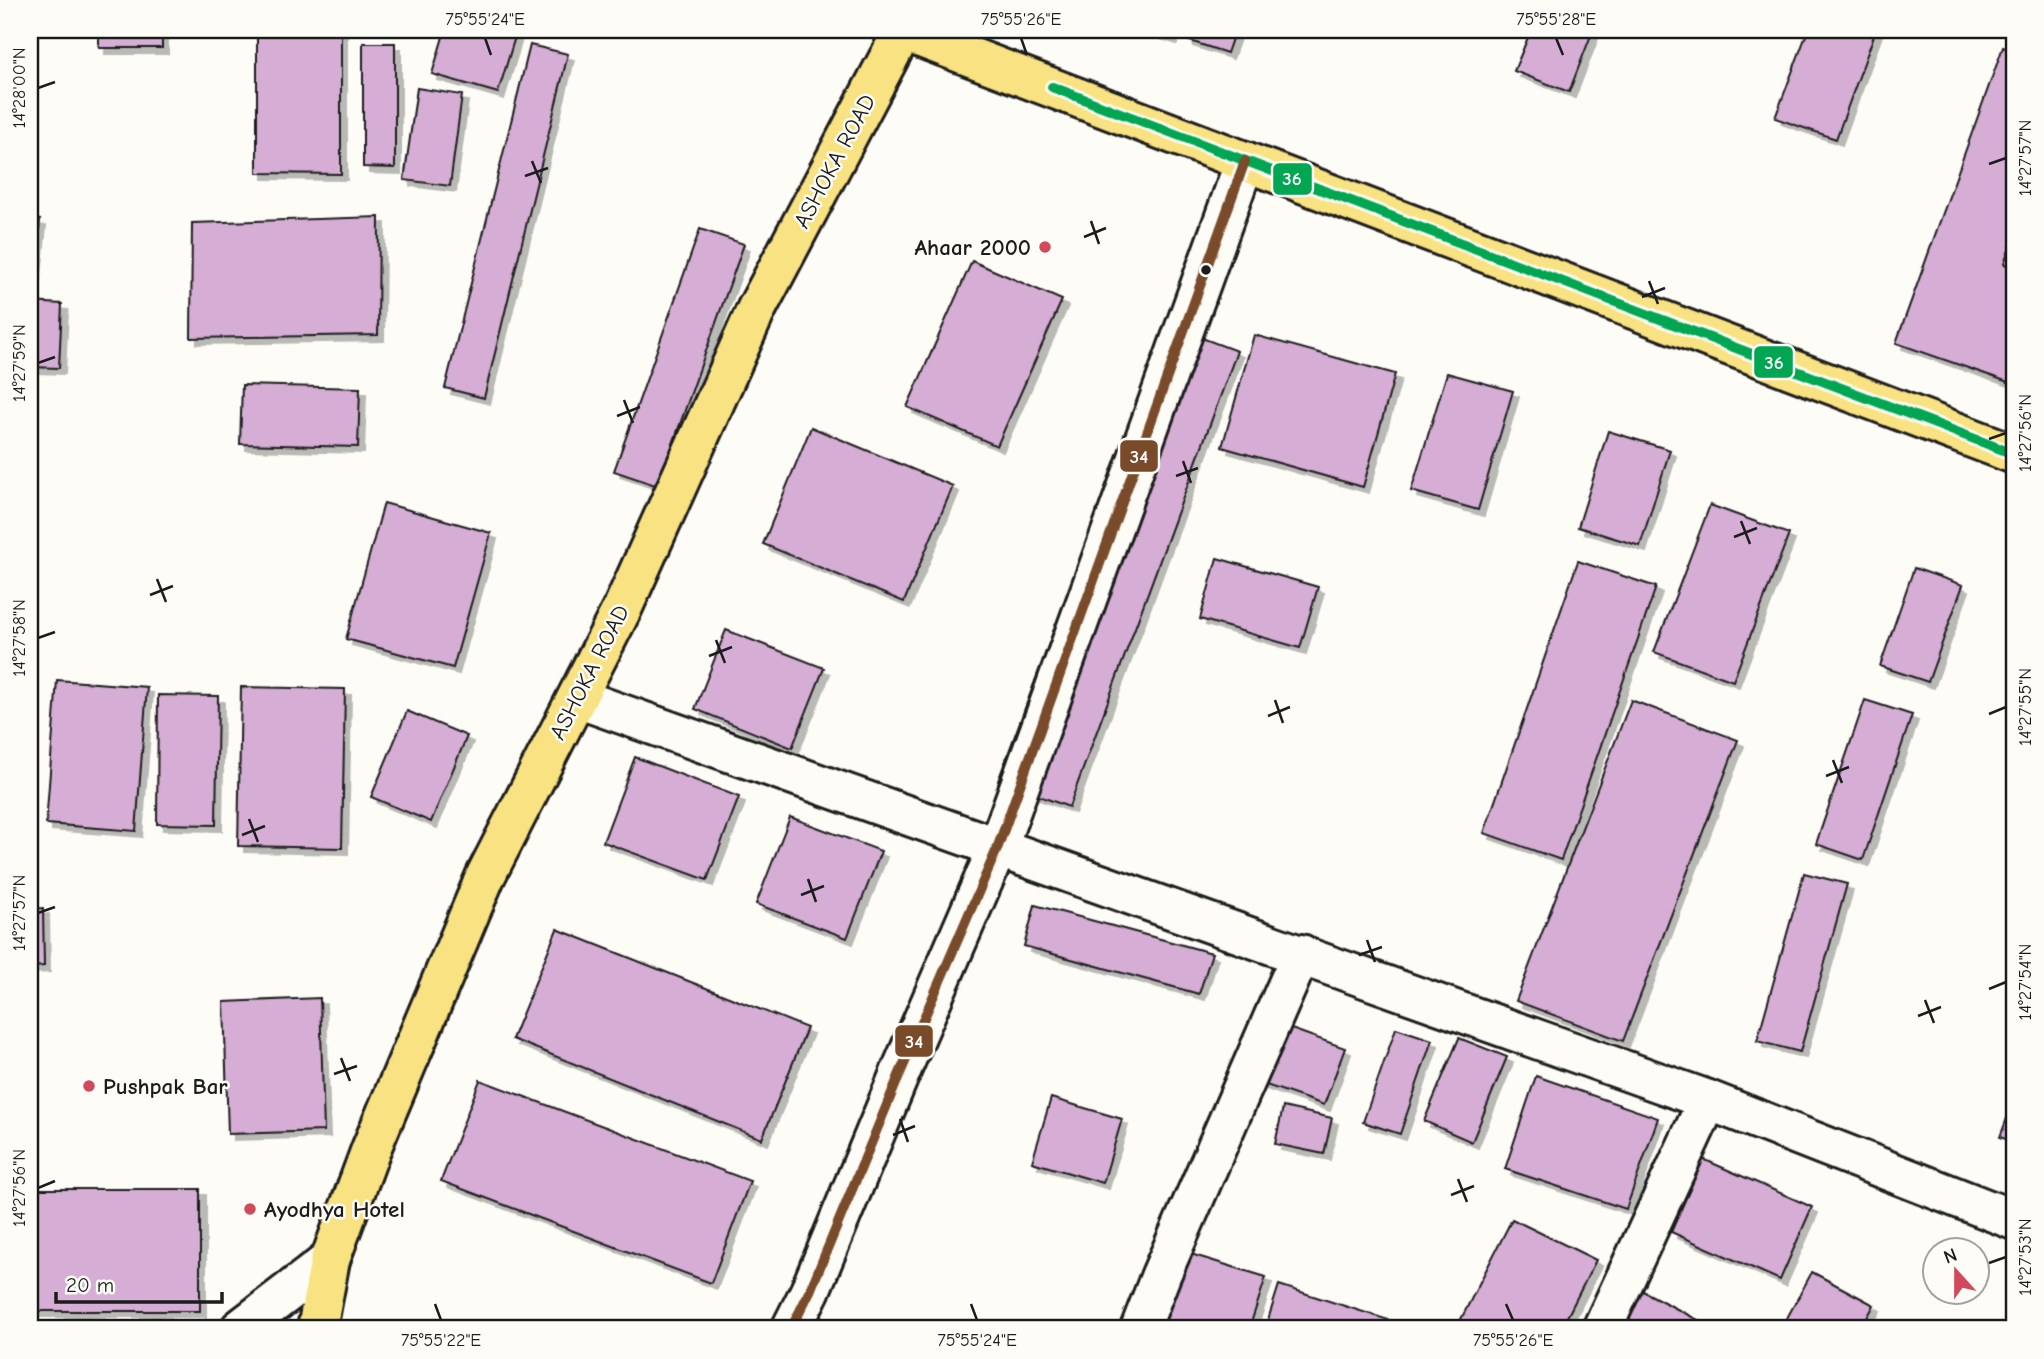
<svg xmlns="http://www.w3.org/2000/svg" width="2044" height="1359" font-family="'Comic Neue',sans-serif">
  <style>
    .building { fill: #d5add5; stroke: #1c1c1c; stroke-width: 2; filter: url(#shadow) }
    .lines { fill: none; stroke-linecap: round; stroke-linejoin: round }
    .minor-casing { stroke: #1c1c1c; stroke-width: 44 }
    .major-casing { stroke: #1c1c1c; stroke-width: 44 }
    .minor { stroke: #fdfcf7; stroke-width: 38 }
    .major { stroke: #f8e281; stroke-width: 38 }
    .bus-1-casing { stroke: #fdfcf7; stroke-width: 16 }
    .bus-2-casing { stroke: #fdfcf7; stroke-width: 16 }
    .bus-1 { stroke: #00a651; stroke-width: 10 }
    .bus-2 { stroke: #7a4b2a; stroke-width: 10 }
    .ticks { fill: none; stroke: #1c1c1c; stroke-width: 2.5 }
    .poi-dot { fill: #d1495b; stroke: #fdfcf7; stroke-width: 2.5 }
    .bus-dot { fill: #1c1c1c; stroke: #fdfcf7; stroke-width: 2.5 }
    .labels { text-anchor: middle; stroke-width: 5; stroke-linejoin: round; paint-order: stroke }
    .street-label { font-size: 23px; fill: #1c1c1c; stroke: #fdfcf7 }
    .poi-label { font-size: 23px; font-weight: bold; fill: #1c1c1c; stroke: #fdfcf7; text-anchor: start }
    .line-badge { stroke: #fdfcf7; stroke-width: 2.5 }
    .badge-label { font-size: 19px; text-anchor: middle; font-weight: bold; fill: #fff }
    .neatline { fill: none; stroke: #1c1c1c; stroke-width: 2.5 }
    .ticks-label { font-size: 18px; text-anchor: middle; fill: #1c1c1c }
  </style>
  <defs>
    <filter id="shadow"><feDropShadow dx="6" dy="6" stdDeviation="0" flood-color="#0004"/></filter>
  </defs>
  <rect width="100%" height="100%" fill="#fdfcf7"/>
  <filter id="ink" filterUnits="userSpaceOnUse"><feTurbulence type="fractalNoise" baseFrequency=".0143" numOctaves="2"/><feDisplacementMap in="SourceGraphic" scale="14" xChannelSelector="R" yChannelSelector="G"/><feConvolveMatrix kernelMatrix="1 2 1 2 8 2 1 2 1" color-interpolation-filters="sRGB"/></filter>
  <g filter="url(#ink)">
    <g class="building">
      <rect x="99" y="30" width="63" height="18"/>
      <path d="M257 30H341V174L257 173Z"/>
      <path d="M445 30H517L498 93 432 74Z"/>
      <path d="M1145 30H1174L1171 38Z"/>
      <path d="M1190 30H1235L1227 53 1187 40Z"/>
      <path d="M1531 30H1593L1569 92 1514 71Z"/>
      <path d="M1808 30H1876L1836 139 1775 118Z"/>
      <path d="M363 43H395V168L363 167Z"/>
      <path d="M530 45 568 54 484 398 445 388Z"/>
      <path d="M2003 47 2014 51V236L2004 264 2014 268V384L1896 343Z"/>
      <path d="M417 88 462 95 450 186 404 180Z"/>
      <path d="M379 217 378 335 191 338 192 223Z"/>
      <path d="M30 219 40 220 33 289H30Z"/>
      <path d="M700 229 744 244 658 486 614 471Z"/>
      <path d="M972 261 1062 300 997 446 907 407Z"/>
      <path d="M30 302 62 304 59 368 30 367Z"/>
      <path d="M1167 325 1237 351 1069 807 998 781Z"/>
      <path d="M1254 335 1395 374 1363 487 1222 447Z"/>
      <path d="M1447 373 1513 391 1478 510 1411 491Z"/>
      <path d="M242 385 360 388 358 447 240 444Z"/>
      <path d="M811 427 953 486 904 602 763 544Z"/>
      <path d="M1608 431 1670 450 1640 546 1578 527Z"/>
      <path d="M384 503 491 533 453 668 346 639Z"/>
      <path d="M1710 505 1789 534 1733 681 1654 652Z"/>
      <path d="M1217 558 1318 587 1300 648 1200 619Z"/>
      <path d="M1578 561 1656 587 1561 860 1484 833Z"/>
      <path d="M1914 568 1963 585 1928 682 1880 666Z"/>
      <path d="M726 630 824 668 792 748 695 709Z"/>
      <path d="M57 680 147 687 136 831 46 824Z"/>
      <path d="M241 687 345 689 342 848 238 846Z"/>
      <path d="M158 695 218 696 216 825 157 824Z"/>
      <path d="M1631 700 1738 740 1623 1041 1516 1001Z"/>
      <path d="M1865 700 1912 715 1863 860 1816 844Z"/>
      <path d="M407 711 467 736 431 822 371 797Z"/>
      <path d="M635 757 739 797 707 880 603 842Z"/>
      <path d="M790 817 881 851 847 938 756 904Z"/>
      <path d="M1804 873 1847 884 1800 1052 1757 1041Z"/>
      <path d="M1035 905 1212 953 1199 994 1024 946Z"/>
      <path d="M43 908 44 966 30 967V909Z"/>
      <path d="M557 929 807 1028 762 1139 512 1039Z"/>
      <path d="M320 998 324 1131 228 1134 224 1002Z"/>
      <path d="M1280 1025 1345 1048 1324 1105 1260 1083Z"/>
      <path d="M1396 1028 1432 1040 1400 1134 1363 1122Z"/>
      <path d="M1459 1038 1507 1057 1472 1142 1424 1121Z"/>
      <path d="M1536 1076 1658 1118 1626 1209 1505 1169Z"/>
      <path d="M480 1080 750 1181 711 1283 441 1181Z"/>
      <path d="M1051 1098 1122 1119 1103 1183 1032 1162Z"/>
      <path d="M2014 1100V1142L2000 1137Z"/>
      <path d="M1283 1107 1332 1118 1324 1154 1275 1144Z"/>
      <path d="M1703 1159 1812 1207 1780 1280 1671 1232Z"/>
      <rect x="30" y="1189" width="170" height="122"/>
      <path d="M1512 1219 1596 1260 1561 1329H1456Z"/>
      <path d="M1161 1245 1266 1277 1249 1329H1135Z"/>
      <path d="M1812 1272 1874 1305 1861 1329H1781Z"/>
      <path d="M1279 1285 1395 1322 1392 1329H1265Z"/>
      <path d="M1641 1290 1715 1329H1619Z"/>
    </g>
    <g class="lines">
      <defs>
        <g id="minor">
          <path d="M577 698 1708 1100 2014 1220"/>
          <path d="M240 1329 330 1260"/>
          <path d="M791 1329 810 1291 901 1071 997 849 1245 161"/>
          <path d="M1140 1329 1161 1275 1301 954"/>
          <path d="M1602 1329 1708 1100"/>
        </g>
        <g id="major">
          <path d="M900 30 2014 454"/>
          <path d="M317 1329 330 1260 371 1149 485 877 623 607 757 308 903 31"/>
        </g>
      </defs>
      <use href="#minor" class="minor-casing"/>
      <use href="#major" class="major-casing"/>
      <use href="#minor" class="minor"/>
      <use href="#major" class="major"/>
      <defs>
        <path id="bus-1" d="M1052 87 2014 454"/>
        <path id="bus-2" d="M791 1329 810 1291 901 1071 997 849 1245 161"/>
      </defs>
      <use href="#bus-1" class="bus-1-casing"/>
      <use href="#bus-2" class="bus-2-casing"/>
      <use href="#bus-1" class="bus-1"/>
      <use href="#bus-2" class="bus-2"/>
    </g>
  </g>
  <path class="ticks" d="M485 38 491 55M1021 38 1027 55M1556 38 1563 55M38 88 55 82M532 161 541 183M1989 164 2006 158M525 176 548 168M1091 221 1099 244M1084 237 1106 228M1649 281 1658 304M1642 297 1665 288M38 363 55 357M624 400 633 423M617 416 640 407M1989 439 2006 433M1183 461 1191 483M1176 476 1198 468M1741 521 1750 544M1734 537 1757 528M157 579 166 602M150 595 173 586M38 638 55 632M716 640 725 663M709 656 732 647M1275 700 1283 723M1989 714 2006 707M1268 716 1290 707M1833 760 1842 783M1826 776 1849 767M249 819 258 842M242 835 265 826M808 879 816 902M801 895 824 886M38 913 55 907M1367 940 1375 962M1359 955 1382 947M1989 989 2006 982M1925 1000 1934 1023M1918 1016 1941 1007M341 1058 350 1081M334 1074 357 1066M900 1119 908 1142M893 1135 915 1126M1458 1179 1467 1202M38 1188 55 1181M1451 1195 1474 1186M1989 1263 2006 1257M435 1304 441 1320M971 1304 977 1320M1506 1304 1513 1320"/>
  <g class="poi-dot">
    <circle cx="1045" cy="247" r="7"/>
    <circle cx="89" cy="1086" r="7"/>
    <circle cx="250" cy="1209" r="7"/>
  </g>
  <circle class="bus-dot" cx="1206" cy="270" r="6"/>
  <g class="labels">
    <g class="street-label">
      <text transform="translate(834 161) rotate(-62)" y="8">ASHOKA ROAD</text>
      <text transform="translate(589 672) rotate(-63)" y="8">ASHOKA ROAD</text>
    </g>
    <g class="poi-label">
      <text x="1031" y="255" text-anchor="end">Ahaar 2000</text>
      <text x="103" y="1094">Pushpak Bar</text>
      <text x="264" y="1217">Ayodhya Hotel</text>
    </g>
  </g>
  <g class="line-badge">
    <rect x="1272" y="162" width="41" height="34" rx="7" fill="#00a651"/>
    <rect x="1753" y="345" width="41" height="34" rx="7" fill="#00a651"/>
    <rect x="1119" y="439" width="40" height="34" rx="7" fill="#7a4b2a"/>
    <rect x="894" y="1024" width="40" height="34" rx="7" fill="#7a4b2a"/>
  </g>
  <g class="badge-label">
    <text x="1292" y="185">36</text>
    <text x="1774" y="369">36</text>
    <text x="1139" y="463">34</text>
    <text x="914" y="1048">34</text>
  </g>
  <rect width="2044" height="1359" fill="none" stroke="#fdfcf7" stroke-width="77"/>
  <g transform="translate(1956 1271) rotate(339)"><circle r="33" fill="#fdfcf7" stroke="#a3a29f" stroke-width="2"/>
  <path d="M0-5L12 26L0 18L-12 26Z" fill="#d1495b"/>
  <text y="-10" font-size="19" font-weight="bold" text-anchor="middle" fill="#1c1c1c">N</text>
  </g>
  <path d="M56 1292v10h166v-10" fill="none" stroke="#1c1c1c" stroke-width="3.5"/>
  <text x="66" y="1292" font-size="21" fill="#1c1c1c" stroke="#fdfcf7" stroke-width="5" paint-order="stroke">20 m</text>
  <rect x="38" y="38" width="1968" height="1282" class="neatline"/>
  <g class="ticks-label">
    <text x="485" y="25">75°55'24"E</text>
    <text x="1021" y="25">75°55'26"E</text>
    <text x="1556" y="25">75°55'28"E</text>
    <text transform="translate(19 88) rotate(-90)" y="6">14°28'00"N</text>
    <text transform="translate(2025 158) rotate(-90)" y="6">14°27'57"N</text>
    <text transform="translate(19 363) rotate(-90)" y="6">14°27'59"N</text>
    <text transform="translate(2025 433) rotate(-90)" y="6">14°27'56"N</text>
    <text transform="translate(19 638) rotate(-90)" y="6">14°27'58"N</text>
    <text transform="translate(2025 707) rotate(-90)" y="6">14°27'55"N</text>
    <text transform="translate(19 913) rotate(-90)" y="6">14°27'57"N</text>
    <text transform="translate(2025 982) rotate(-90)" y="6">14°27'54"N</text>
    <text transform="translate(19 1188) rotate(-90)" y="6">14°27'56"N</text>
    <text transform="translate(2025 1257) rotate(-90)" y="6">14°27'53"N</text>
    <text x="441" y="1346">75°55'22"E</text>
    <text x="977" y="1346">75°55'24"E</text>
    <text x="1513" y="1346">75°55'26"E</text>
  </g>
</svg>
